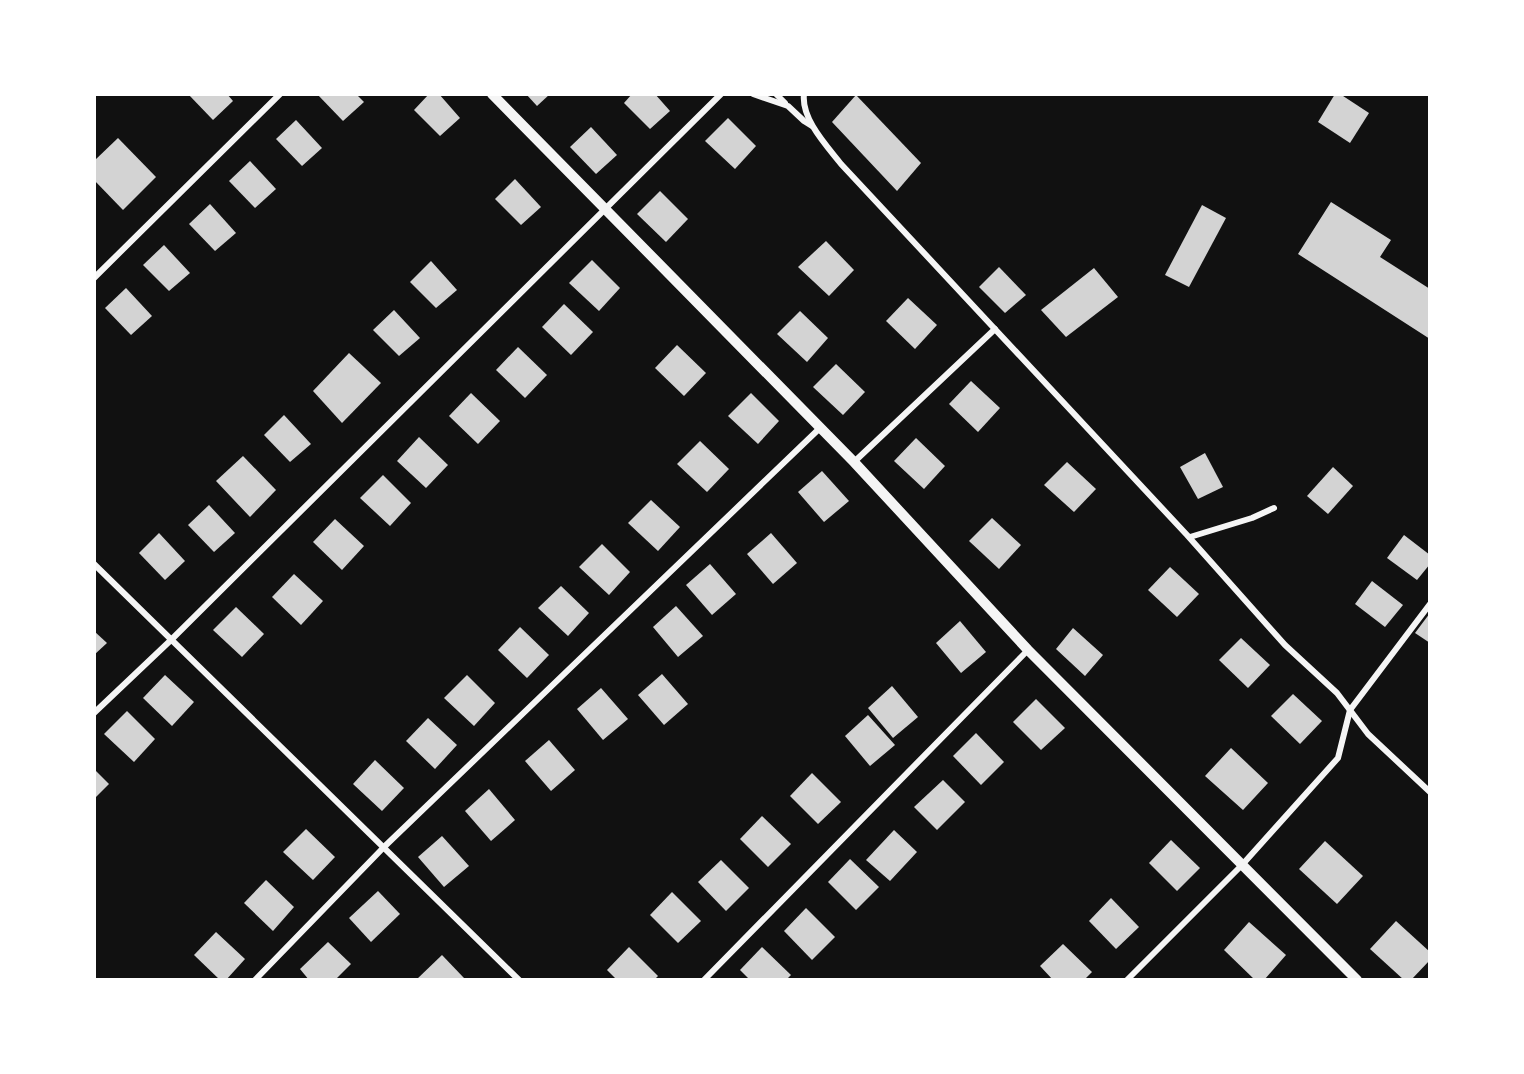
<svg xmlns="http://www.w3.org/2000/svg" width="1524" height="1074" font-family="'Sofia Sans Condensed',sans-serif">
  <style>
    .building { fill: #d3d3d3 }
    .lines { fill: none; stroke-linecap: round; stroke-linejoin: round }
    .minor { stroke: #f5f5f5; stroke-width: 6 }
    .tertiary { stroke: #f5f5f5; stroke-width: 10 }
  </style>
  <rect width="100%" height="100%" fill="#111"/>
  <g class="building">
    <path d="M188 94H227L233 101 213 120Z"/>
    <path d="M317 94H356L364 102 343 121Z"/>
    <path d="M429 94H439L460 118 440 136 414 110Z"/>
    <path d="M526 94H550L537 106Z"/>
    <path d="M632 94H655L670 111 650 129 624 103Z"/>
    <path d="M1335 94H1340L1369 113 1350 143 1318 122Z"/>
    <path d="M856 95 921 163 897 191 832 122Z"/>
    <path d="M728 118 756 146 735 169 705 141Z"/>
    <path d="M296 120 322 148 302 166 276 139Z"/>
    <path d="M591 127 617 155 596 174 570 147Z"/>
    <path d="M118 138 156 177 123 210 94 180V161Z"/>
    <path d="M250 161 276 189 255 208 229 181Z"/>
    <path d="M515 179 541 207 521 225 495 199Z"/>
    <path d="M660 191 688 219 666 242 637 214Z"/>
    <path d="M1331 202 1391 240 1380 257 1430 289V339L1298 254Z"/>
    <path d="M210 204 236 233 215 251 189 224Z"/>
    <path d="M1202 205 1226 218 1189 287 1165 275Z"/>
    <path d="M826 241 854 270 829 296 798 267Z"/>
    <path d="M164 245 190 273 169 291 143 265Z"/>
    <path d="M592 260 620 288 599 311 569 283Z"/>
    <path d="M431 261 457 290 436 308 410 282Z"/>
    <path d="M999 267 1026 295 1005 313 979 287Z"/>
    <path d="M1094 268 1118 297 1066 337 1041 310Z"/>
    <path d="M126 288 152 316 131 335 105 308Z"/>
    <path d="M908 298 937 325 915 349 886 321Z"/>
    <path d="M564 304 593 332 571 355 542 327Z"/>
    <path d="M394 310 420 338 399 356 373 330Z"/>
    <path d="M800 311 828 338 807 362 777 334Z"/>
    <path d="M677 345 706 373 684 396 655 368Z"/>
    <path d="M518 347 547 375 525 398 496 370Z"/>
    <path d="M349 353 381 383 342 423 313 391Z"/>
    <path d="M836 364 865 392 843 415 813 387Z"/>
    <path d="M971 381 1000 408 978 432 949 404Z"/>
    <path d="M471 393 500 421 478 444 449 416Z"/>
    <path d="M751 393 779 421 758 444 728 416Z"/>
    <path d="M284 415 311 444 290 462 264 435Z"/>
    <path d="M419 437 448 465 426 488 397 461Z"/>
    <path d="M916 438 945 466 924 489 894 461Z"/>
    <path d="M700 441 729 469 707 492 677 464Z"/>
    <path d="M1205 453 1223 487 1198 499 1180 467Z"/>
    <path d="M243 456 276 490 250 517 216 481Z"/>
    <path d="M1067 462 1096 489 1074 512 1044 485Z"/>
    <path d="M1333 467 1353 486 1328 514 1307 496Z"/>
    <path d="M822 471 849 501 824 522 798 492Z"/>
    <path d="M383 475 411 503 390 526 360 498Z"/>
    <path d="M651 500 680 527 658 551 628 523Z"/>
    <path d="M209 505 235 533 214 552 188 525Z"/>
    <path d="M992 518 1021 545 999 569 969 541Z"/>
    <path d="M335 519 364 546 342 570 313 542Z"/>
    <path d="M159 533 185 561 165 580 139 553Z"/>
    <path d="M771 533 797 563 773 584 747 554Z"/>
    <path d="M1404 535 1430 555V564L1417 580 1387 558Z"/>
    <path d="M602 544 630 572 609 595 579 567Z"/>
    <path d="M710 564 736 594 712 615 686 585Z"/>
    <path d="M1170 567 1199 594 1177 617 1148 590Z"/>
    <path d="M294 574 323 601 301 625 272 597Z"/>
    <path d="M1372 581 1403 605 1385 627 1355 604Z"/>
    <path d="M561 586 589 613 568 636 538 608Z"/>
    <path d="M676 606 703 636 678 657 653 627Z"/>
    <path d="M236 607 264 634 242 657 213 630Z"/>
    <path d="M1430 613V643L1415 633Z"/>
    <path d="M960 621 986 652 961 673 936 643Z"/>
    <path d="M520 627 549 655 527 678 498 650Z"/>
    <path d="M1073 628 1103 655 1085 676 1056 649Z"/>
    <path d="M94 631 107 643 94 655Z"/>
    <path d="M1241 638 1270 665 1248 688 1219 660Z"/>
    <path d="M662 674 688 704 664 725 638 695Z"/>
    <path d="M165 675 194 702 172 726 143 698Z"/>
    <path d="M467 675 495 703 474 726 444 698Z"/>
    <path d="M892 686 918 717 893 738 868 708Z"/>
    <path d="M601 688 628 719 603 740 577 709Z"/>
    <path d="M1293 694 1322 721 1300 744 1271 716Z"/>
    <path d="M1036 699 1065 728 1041 750 1013 722Z"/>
    <path d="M127 711 155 739 134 762 104 734Z"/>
    <path d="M868 715 895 745 870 766 845 736Z"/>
    <path d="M428 718 457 745 435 769 406 741Z"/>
    <path d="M976 733 1004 762 981 785 953 756Z"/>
    <path d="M549 740 575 770 551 791 525 761Z"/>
    <path d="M1231 748 1268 783 1243 810 1205 776Z"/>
    <path d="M375 760 404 788 382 811 353 784Z"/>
    <path d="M94 769 109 784 94 799Z"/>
    <path d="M812 773 841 802 818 824 790 796Z"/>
    <path d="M943 780 965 802 937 830 914 807Z"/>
    <path d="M489 789 515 820 491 841 465 811Z"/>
    <path d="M762 816 791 844 768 867 740 839Z"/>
    <path d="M306 829 335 857 313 880 283 852Z"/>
    <path d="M894 830 917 852 890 881 866 860Z"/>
    <path d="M442 836 469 866 444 887 418 857Z"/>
    <path d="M1171 840 1200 868 1177 891 1149 863Z"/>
    <path d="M1325 841 1363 876 1337 904 1299 869Z"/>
    <path d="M850 859 879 887 856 910 828 882Z"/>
    <path d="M721 860 749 888 726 911 698 882Z"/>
    <path d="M266 880 294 907 273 931 244 903Z"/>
    <path d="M378 891 400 914 371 942 349 918Z"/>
    <path d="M672 892 701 921 678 943 650 915Z"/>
    <path d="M1111 898 1139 927 1116 949 1089 921Z"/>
    <path d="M806 908 835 937 812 960 784 931Z"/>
    <path d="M1396 921 1430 952V960L1411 980H1404L1370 949Z"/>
    <path d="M1249 922 1286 955 1264 980H1255L1224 950Z"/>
    <path d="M216 932 245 959 226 980H220L194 955Z"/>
    <path d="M328 942 351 964 335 980H309L300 969Z"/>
    <path d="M1063 944 1092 972 1084 980H1053L1040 966Z"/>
    <path d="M629 947 658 976 654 980H617L607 970Z"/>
    <path d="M762 947 791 975 786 980H750L740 970Z"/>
    <path d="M442 955 464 978 462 980H416Z"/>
  </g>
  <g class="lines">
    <g class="minor">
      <path d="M753 94 788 106 804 121 812 126"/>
      <path d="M776 94 785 103"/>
      <path d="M804 94C801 119 827 146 841 164L1187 535 1285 645 1337 693 1368 734 1430 792"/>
      <path d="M94 278 280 94"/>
      <path d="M854 462 995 329"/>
      <path d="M1190 537 1252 518 1274 508"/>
      <path d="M94 564 519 980"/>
      <path d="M94 713 171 640 721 94"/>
      <path d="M255 980 384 847 821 427"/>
      <path d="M704 980 1028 650"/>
      <path d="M1127 980 1242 865 1338 758 1350 710 1430 604"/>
    </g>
    <path class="tertiary" d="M492 94 854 462 1028 650 1357 980"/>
  </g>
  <rect width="1524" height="1074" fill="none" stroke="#ffffff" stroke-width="192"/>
</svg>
